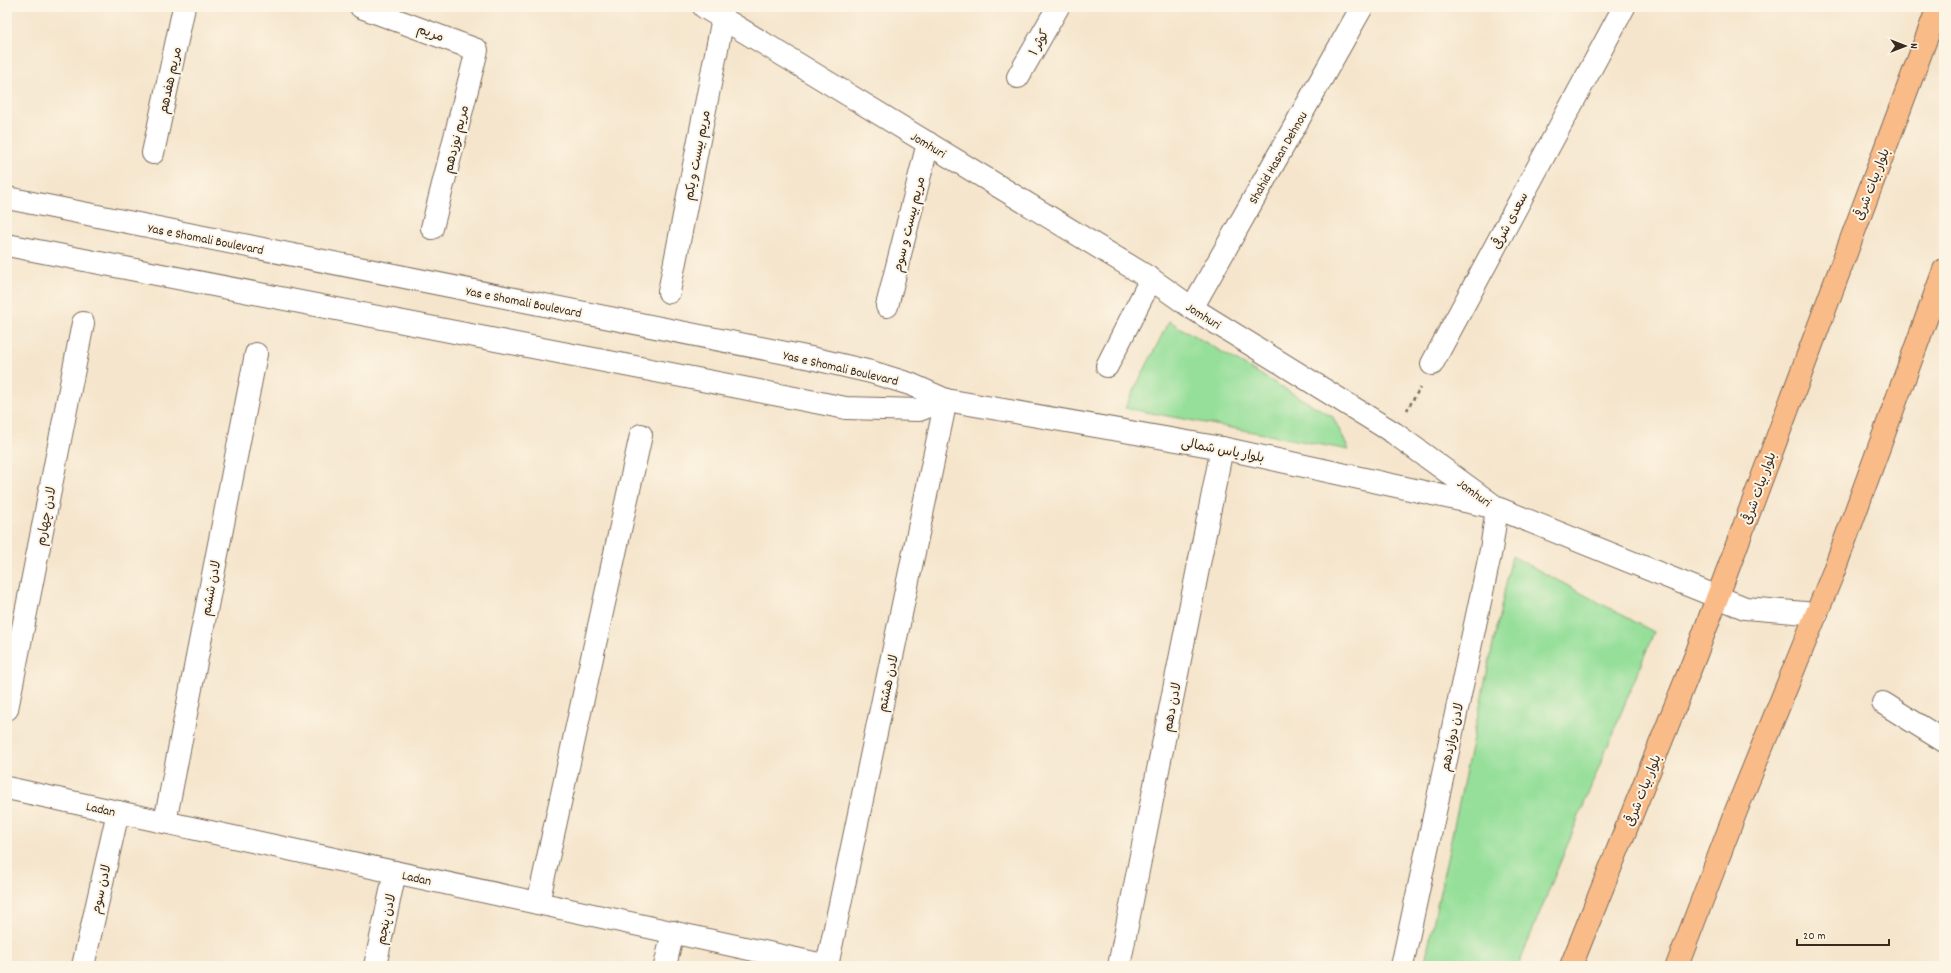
<svg xmlns="http://www.w3.org/2000/svg" width="1951" height="973" font-family="Dekko,'Playpen Sans Arabic',sans-serif">
  <style>
    .green { fill: #96df9a; stroke: #68845c }
    .lines { fill: none; stroke-linecap: round; stroke-linejoin: round }
    .minor-casing { stroke: #7c6b5b; stroke-width: 24 }
    .major-casing { stroke: #7c6b5b; stroke-width: 24 }
    .path { stroke: #7c6b5b; stroke-width: 2.5; stroke-dasharray: 3 3; stroke-linecap: butt }
    .minor { stroke: #fff; stroke-width: 22 }
    .major { stroke: #f9bc89; stroke-width: 22 }
    .labels { text-anchor: middle; stroke-width: 4; stroke-linejoin: round; paint-order: stroke }
    .street-label { font-size: 13px; fill: #3b2a1e; stroke: #fcf5e5 }
  </style>
  <rect width="100%" height="100%" fill="#fcf5e5"/>
  <filter id="ink" filterUnits="userSpaceOnUse"><feTurbulence type="fractalNoise" baseFrequency=".025" numOctaves="2"/><feDisplacementMap in="SourceGraphic" scale="8" xChannelSelector="R" yChannelSelector="G"/><feConvolveMatrix kernelMatrix="1 2 1 2 8 2 1 2 1" color-interpolation-filters="sRGB"/></filter>
  <filter id="wash" filterUnits="userSpaceOnUse"><feTurbulence type="fractalNoise" baseFrequency=".012" numOctaves="4" result="noise"/><feDisplacementMap in="SourceGraphic" scale="16" xChannelSelector="R" yChannelSelector="G"/><feGaussianBlur stdDeviation="0.9" result="paint"/><feColorMatrix in="noise" values="0 0 0 0 0 0 0 0 0 0 0 0 0 0 0 0 0 1.4 0 .05"/><feComposite in="paint" operator="in"/></filter>
  <g filter="url(#wash)">
    <rect width="100%" height="100%" fill="#f5e5cc"/>
    <g class="green">
      <path d="M1169 321 1333 417 1349 450 1125 408Z"/>
      <path d="M1512 556 1654 632 1518 966H1424Z"/>
    </g>
  </g>
  <g filter="url(#ink)">
    <g class="lines">
      <defs>
        <g id="minor">
          <path d="M361 7 477 50 432 228"/>
          <path d="M704 7 1151 279 1192 308 1394 433 1497 508 1745 608 1817 614"/>
          <path d="M1018 77 1058 7"/>
          <path d="M153 153 184 7"/>
          <path d="M7 198 811 358 871 372 910 384 946 400 1222 448 1497 508 1491 550 1402 966"/>
          <path d="M7 245 846 408 919 410 946 400"/>
          <path d="M669 292 723 18"/>
          <path d="M887 306 928 143"/>
          <path d="M1192 308 1362 7"/>
          <path d="M1432 364 1624 7"/>
          <path d="M1107 366 1151 279"/>
          <path d="M1883 703 1944 741"/>
          <path d="M7 709 83 323"/>
          <path d="M7 788 828 966"/>
          <path d="M165 822 256 354"/>
          <path d="M538 903 641 435"/>
          <path d="M83 966 118 812"/>
          <path d="M375 966 395 872"/>
          <path d="M665 966 673 932"/>
          <path d="M827 966 946 400"/>
          <path d="M1119 966 1222 448"/>
        </g>
        <g id="major">
          <path d="M1571 966 1695 657 1938 7"/>
          <path d="M1677 966 1736 811 1833 573 1944 270"/>
        </g>
      </defs>
      <use href="#minor" class="minor-casing"/>
      <use href="#major" class="major-casing"/>
      <path class="path" d="M1407 410 1420 388"/>
      <use href="#minor" class="minor"/>
      <use href="#major" class="major"/>
    </g>
  </g>
  <g class="labels">
    <g class="street-label">
      <text transform="translate(431 32) rotate(20)" y="5">مریم</text>
      <text transform="translate(1038 42) rotate(-61)" y="5">کوثر ۱</text>
      <text transform="translate(169 80) rotate(-78)" y="5">مریم هفدهم</text>
      <text transform="translate(455 139) rotate(-76)" y="5">مریم نوزدهم</text>
      <text transform="translate(929 144) rotate(31)" y="5">Jomhuri</text>
      <text transform="translate(696 155) rotate(-79)" y="5">مریم بیست و یکم</text>
      <text transform="translate(1277 157) rotate(-60)" y="5">Shahid Hasan Dehnou</text>
      <text transform="translate(1871 184) rotate(-69)" y="5">بلوار بیات شرقی</text>
      <text transform="translate(1509 220) rotate(-62)" y="5">سعدی شرقی</text>
      <text transform="translate(908 224) rotate(-76)" y="5">مریم بیست و سوم</text>
      <text transform="translate(206 238) rotate(11)" y="5">Yas e Shomali Boulevard</text>
      <text transform="translate(524 301) rotate(11)" y="5">Yas e Shomali Boulevard</text>
      <text transform="translate(1204 315) rotate(32)" y="5">Jomhuri</text>
      <text transform="translate(841 367) rotate(13)" y="5">Yas e Shomali Boulevard</text>
      <text transform="translate(1223 449) rotate(11)" y="5">بلوار یاس شمالی</text>
      <text transform="translate(1758 488) rotate(-70)" y="5">بلوار بیات شرقی</text>
      <text transform="translate(1475 492) rotate(36)" y="5">Jomhuri</text>
      <text transform="translate(45 516) rotate(-79)" y="5">لادن چهارم</text>
      <text transform="translate(210 588) rotate(-79)" y="5">لادن ششم</text>
      <text transform="translate(887 683) rotate(-78)" y="5">لادن هشتم</text>
      <text transform="translate(1171 707) rotate(-79)" y="5">لادن دهم</text>
      <text transform="translate(1451 737) rotate(-78)" y="5">لادن دوازدهم</text>
      <text transform="translate(1642 790) rotate(-68)" y="5">بلوار بیات شرقی</text>
      <text transform="translate(101 808) rotate(12)" y="5">Ladan</text>
      <text transform="translate(417 877) rotate(12)" y="5">Ladan</text>
      <text transform="translate(100 889) rotate(-77)" y="5">لادن سوم</text>
      <text transform="translate(385 919) rotate(-78)" y="5">لادن پنجم</text>
    </g>
  </g>
  <rect width="1951" height="973" fill="none" stroke="#fcf5e5" stroke-width="24"/>
  <g transform="translate(1905 46) rotate(90)" stroke="#fcf5e5" stroke-width="3" paint-order="stroke">
  <path d="M0-3L7 15L0 10L-7 15Z" fill="#3b2a1e"/>
  <text y="-6" font-size="11" font-weight="bold" text-anchor="middle" fill="#3b2a1e">N</text>
  </g>
  <path d="M1797 939v6h92v-6" fill="none" stroke="#3b2a1e" stroke-width="2"/>
  <text x="1803" y="939" font-size="12" fill="#3b2a1e" stroke="#fcf5e5" stroke-width="3" paint-order="stroke">20 m</text>
</svg>
